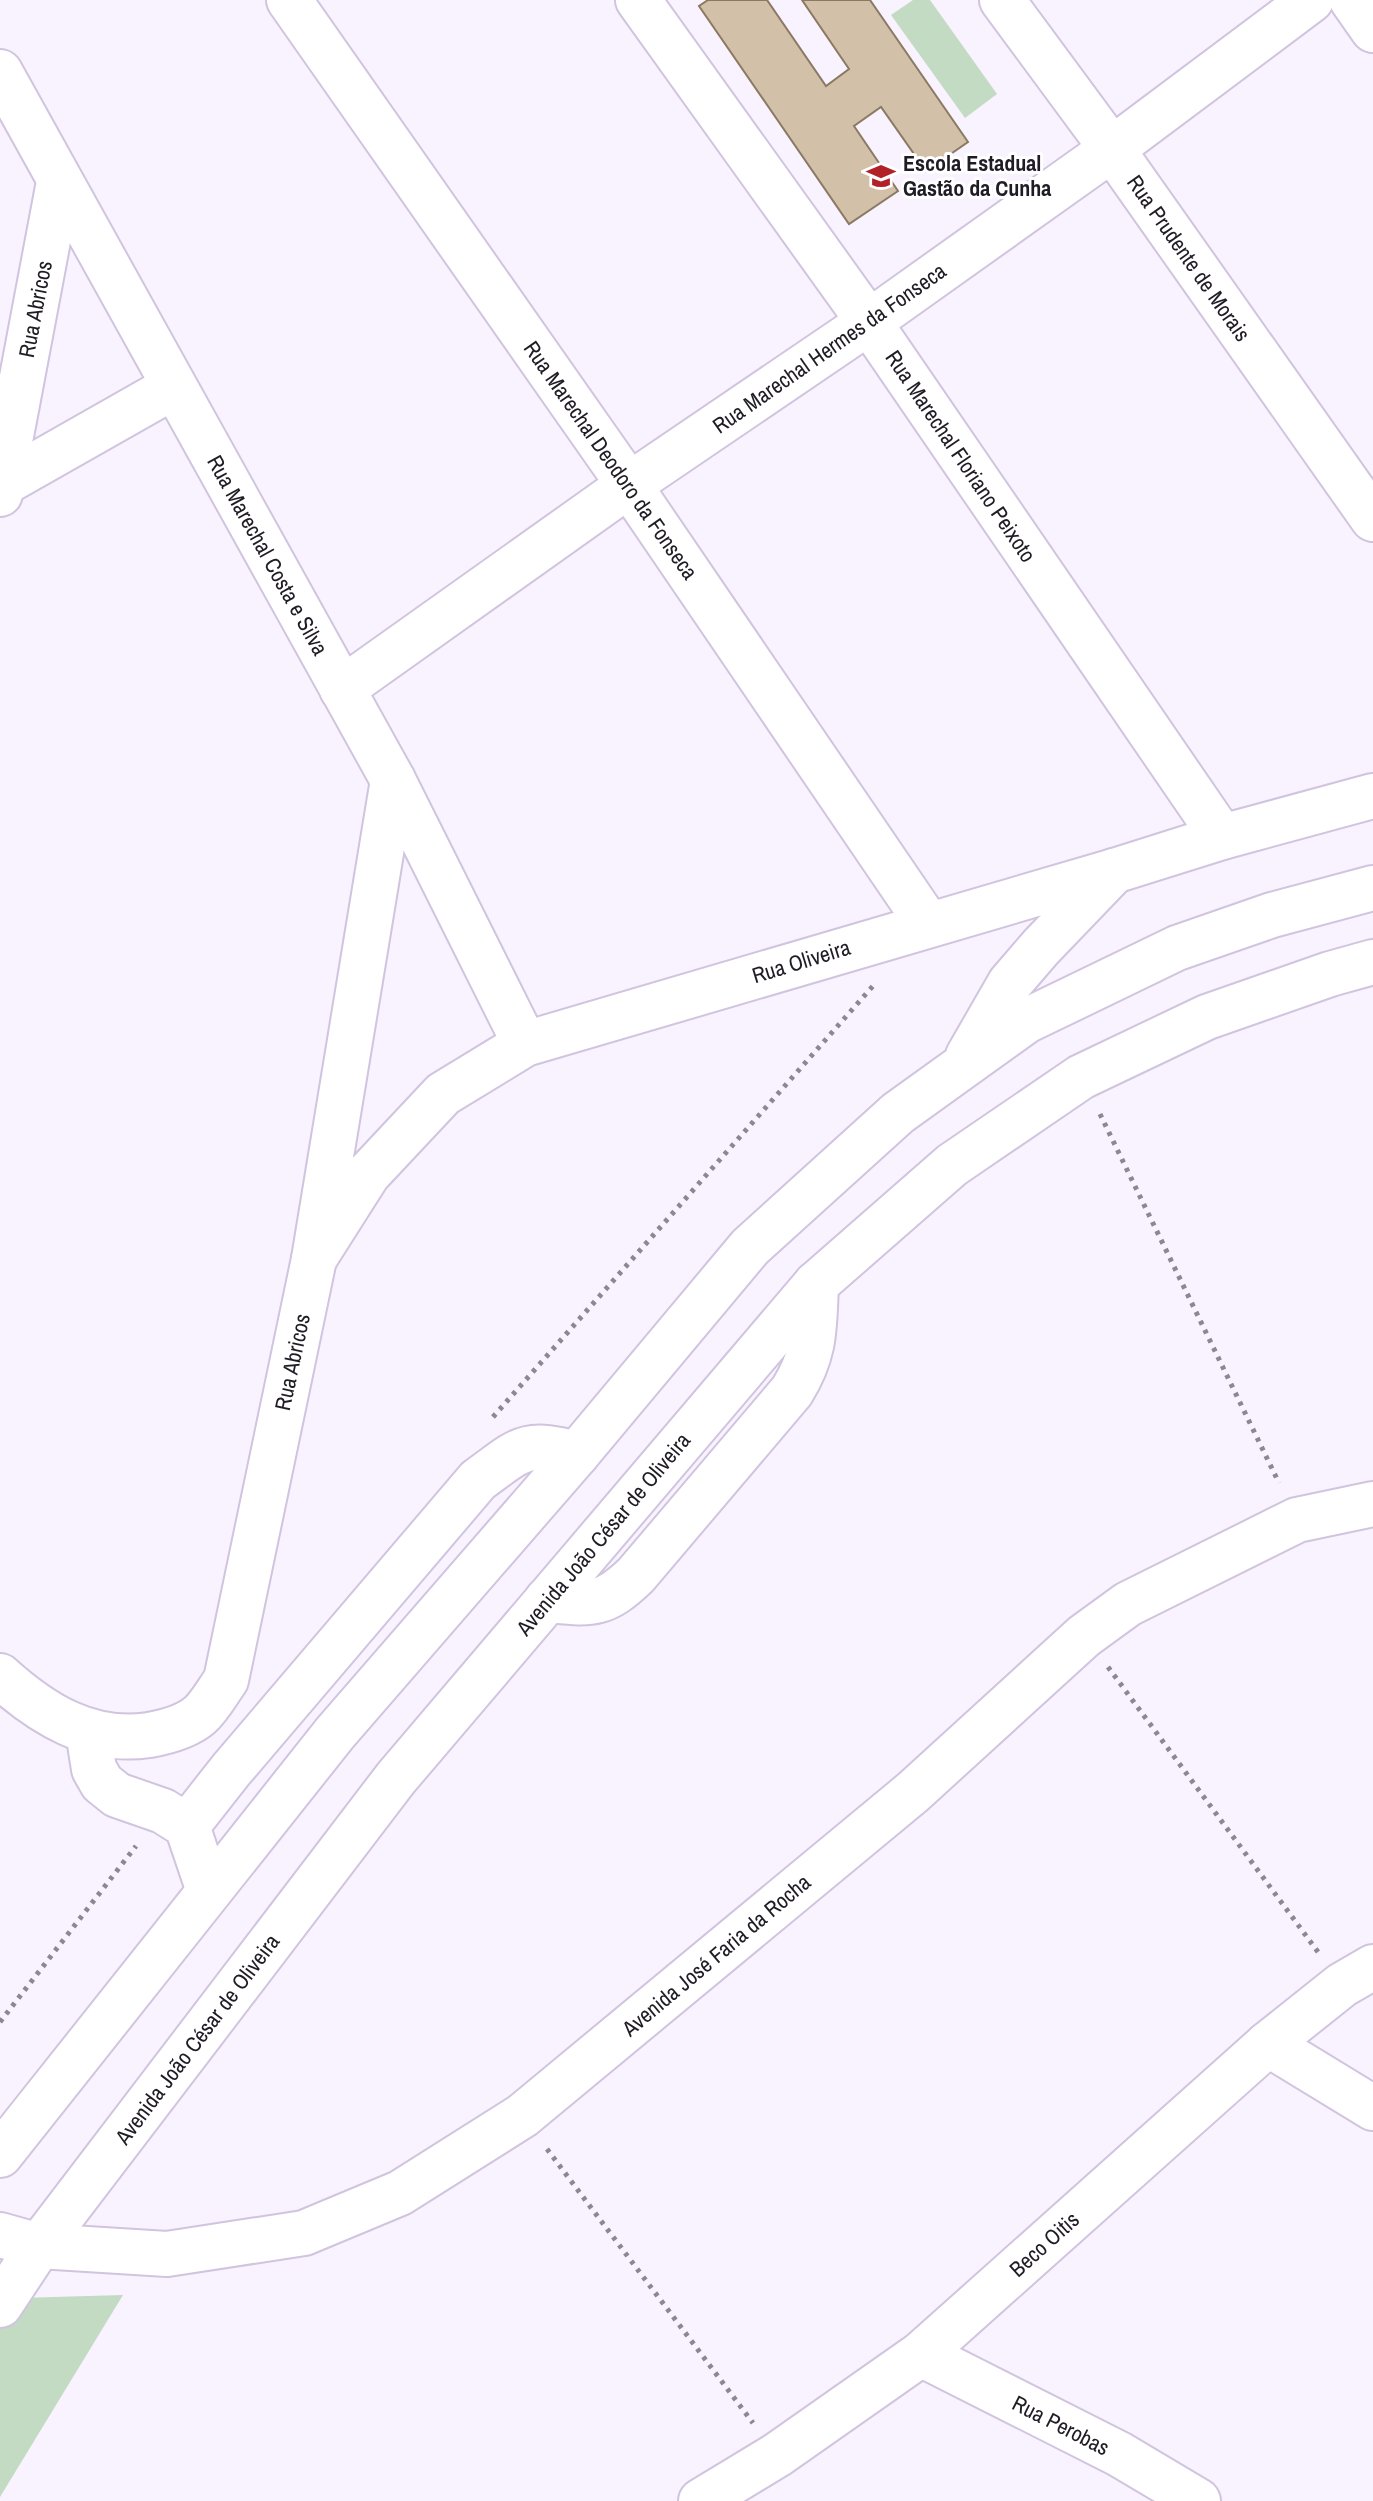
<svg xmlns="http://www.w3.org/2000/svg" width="1373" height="2501" font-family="'Archivo Narrow',sans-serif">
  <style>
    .green { fill: #c3dbc2 }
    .building { fill: #d3c0a8; stroke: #8b7a63; stroke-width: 2 }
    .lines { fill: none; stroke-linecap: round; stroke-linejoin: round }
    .minor-casing { stroke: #d1c4df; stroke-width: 48 }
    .major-casing { stroke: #d1c4df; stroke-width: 48 }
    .path { stroke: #8c8791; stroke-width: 5; stroke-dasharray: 4 6; stroke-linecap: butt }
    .minor { stroke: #fff; stroke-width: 44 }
    .major { stroke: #fff; stroke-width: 44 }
    .labels { text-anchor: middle; stroke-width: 6; stroke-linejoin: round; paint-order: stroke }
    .poi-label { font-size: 22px; font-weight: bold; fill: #201c25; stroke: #fff; text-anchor: start }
    .street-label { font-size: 22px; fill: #201c25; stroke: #fff }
  </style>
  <rect width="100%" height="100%" fill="#f8f3fe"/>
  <g class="green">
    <path d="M913 0H930L997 94 965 118 891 15Z"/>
    <path d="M123 2295 0 2497V2329L19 2298Z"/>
  </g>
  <path class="building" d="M708 0H767L826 86 849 69 802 0H870L968 142 926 171 881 107 854 126 898 191 849 224 699 6Z"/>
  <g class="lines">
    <defs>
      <g id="minor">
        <path d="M289 0 629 485 928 924"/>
        <path d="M638 0 869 322 1222 837"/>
        <path d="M1002 0 1112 149 1373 519"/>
        <path d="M1352 0 1373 30"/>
        <path d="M0 72 393 780 525 1044"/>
        <path d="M2 484 173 387"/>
        <path d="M0 494 59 182"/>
        <path d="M342 689 629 485 869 322 1112 149 1311 0"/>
        <path d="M314 1259 368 1174 443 1094 525 1044 1114 871 1222 837 1373 796"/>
        <path d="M547 1600C591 1604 603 1607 636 1575L792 1391C816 1352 814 1328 816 1284"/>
        <path d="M0 1676C42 1714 90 1744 149 1735 166 1732 186 1727 200 1715 210 1706 218 1691 226 1680L314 1259 393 780"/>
        <path d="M88 1731 94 1769 102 1783 117 1795 163 1811 187 1826 209 1891"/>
        <path d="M187 1826 231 1770 478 1480C521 1449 523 1440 577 1454"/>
        <path d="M1268 2044 1373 2108"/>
        <path d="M0 2235 39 2246 167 2254 304 2233 400 2193 522 2116 913 1792 1084 1636 1128 1604 1297 1520 1373 1504"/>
        <path d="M921 2354 1119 2454 1198 2501"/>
        <path d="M701 2501 777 2455 921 2354 1268 2044 1342 1985 1373 1967"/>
      </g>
      <g id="major">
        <path d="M968 1056 1010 983 1041 947 1114 871"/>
        <path d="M0 2155 335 1733 577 1454 750 1247 898 1113 1026 1021 1177 948 1272 915 1373 888"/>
        <path d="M0 2305 39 2246 396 1778 816 1284 952 1165 1081 1077 1207 1017 1330 974 1373 962"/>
      </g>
    </defs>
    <use href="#minor" class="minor-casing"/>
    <use href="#major" class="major-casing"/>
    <g class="path">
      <path d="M1100 1114 1279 1483"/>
      <path d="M493 1417 873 986"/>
      <path d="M1108 1667 1318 1952"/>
      <path d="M0 2022 136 1846"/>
      <path d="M547 2149 753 2423"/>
    </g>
    <use href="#minor" class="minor"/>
    <use href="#major" class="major"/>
  </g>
  <defs>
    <symbol id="school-bare" viewBox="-9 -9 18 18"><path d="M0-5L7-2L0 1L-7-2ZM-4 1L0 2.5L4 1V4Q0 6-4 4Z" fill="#b22128" stroke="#fff" stroke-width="2.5" paint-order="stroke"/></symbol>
  </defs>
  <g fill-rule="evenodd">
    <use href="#school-bare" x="861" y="156" width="40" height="40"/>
  </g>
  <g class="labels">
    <g class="poi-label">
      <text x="903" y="171">Escola Estadual<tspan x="903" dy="25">Gastão da Cunha</tspan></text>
    </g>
    <g class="street-label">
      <text transform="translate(1189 258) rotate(55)" y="8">Rua Prudente de Morais</text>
      <text transform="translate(35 309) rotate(-79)" y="8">Rua Abricos</text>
      <text transform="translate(829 348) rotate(-35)" y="8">Rua Marechal Hermes da Fonseca</text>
      <text transform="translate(961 456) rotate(56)" y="8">Rua Marechal Floriano Peixoto</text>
      <text transform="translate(611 460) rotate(55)" y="8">Rua Marechal Deodoro da Fonseca</text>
      <text transform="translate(268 555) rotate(61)" y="8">Rua Marechal Costa e Silva</text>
      <text transform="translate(801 961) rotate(-17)" y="8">Rua Oliveira</text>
      <text transform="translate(292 1362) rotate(-78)" y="8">Rua Abricos</text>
      <text transform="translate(603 1534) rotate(-50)" y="8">Avenida João César de Oliveira</text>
      <text transform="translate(716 1955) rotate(-40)" y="8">Avenida José Faria da Rocha</text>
      <text transform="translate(197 2039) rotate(-53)" y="8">Avenida João César de Oliveira</text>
      <text transform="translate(1044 2244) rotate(-42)" y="8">Beco Oitis</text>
      <text transform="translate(1061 2425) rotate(27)" y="8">Rua Perobas</text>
    </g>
  </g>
</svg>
